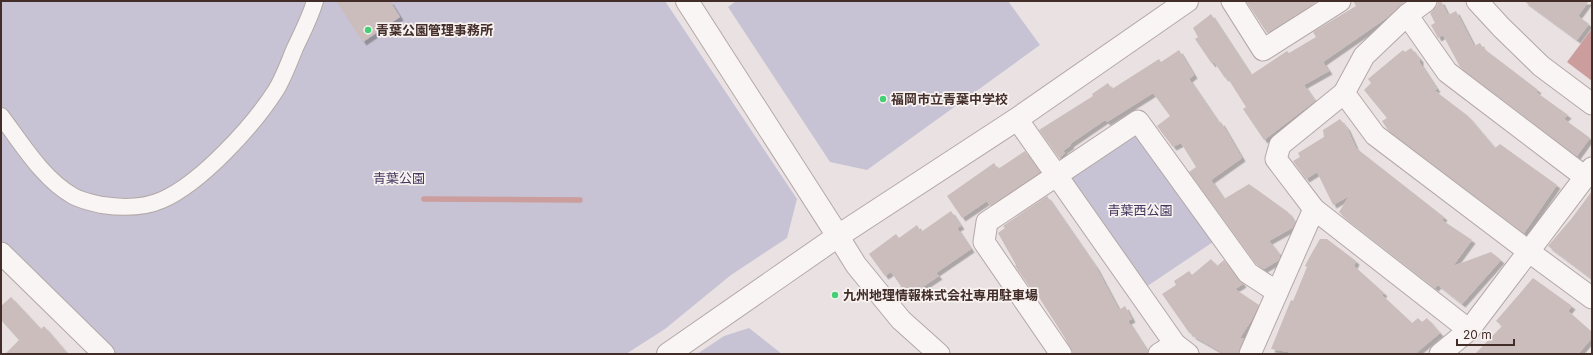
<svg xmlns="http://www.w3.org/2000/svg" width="1593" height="355" font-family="Inter,'Noto Sans JP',sans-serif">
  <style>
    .green { fill: #c7c3d4 }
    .water { fill: #cb9d9c }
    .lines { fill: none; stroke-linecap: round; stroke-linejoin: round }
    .stream { stroke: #cb9d9c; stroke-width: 5.5 }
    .building { fill: #cabdbc; filter: url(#shadow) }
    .pedestrian-casing { stroke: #b4a8a7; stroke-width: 18 }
    .minor-casing { stroke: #b4a8a7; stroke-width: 23 }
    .tertiary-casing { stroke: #b4a8a7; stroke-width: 24 }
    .pedestrian { stroke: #f8f5f4; stroke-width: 16 }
    .minor { stroke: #f8f5f4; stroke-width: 21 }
    .tertiary { stroke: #f8f5f4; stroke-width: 22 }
    .poi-dot { fill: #46d076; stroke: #f8f2f1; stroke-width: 1.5 }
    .labels { text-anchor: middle; stroke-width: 3.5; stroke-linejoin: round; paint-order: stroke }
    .poi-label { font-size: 13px; font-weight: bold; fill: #422d29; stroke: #f8f2f1; text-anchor: start }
    .park-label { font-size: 13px; fill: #43365e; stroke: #f8f2f1 }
  </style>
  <defs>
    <filter id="shadow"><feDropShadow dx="3.5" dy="3.5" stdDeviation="0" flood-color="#0004"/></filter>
  </defs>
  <rect width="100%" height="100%" fill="#eae2e2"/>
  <g class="green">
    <path d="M1 1H665L797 199 787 238 731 275 665 329 626 354H110L1 245Z"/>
    <path d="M736 1H1008L1040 45 867 170 830 162 728 7Z"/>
    <path d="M1138 130 1213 242 1143 289 1068 178Z"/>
    <path d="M749 328 782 354H697L724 336Z"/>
  </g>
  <path class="water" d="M1592 29V81L1567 62Z"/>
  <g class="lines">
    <path class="stream" d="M424 199 580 200"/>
  </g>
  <g class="building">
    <path d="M336 1H390L400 17 363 42Z"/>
    <path d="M1246 1H1318L1267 33Z"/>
    <path d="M1353 1H1406L1385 19 1323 62 1329 71 1304 85 1315 101 1264 140 1243 109 1246 107 1227 77 1225 78 1214 62 1212 64 1195 39 1198 37 1193 28 1211 14 1251 75 1287 51 1289 53 1316 37 1313 32 1356 6Z"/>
    <path d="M1438 1H1441L1448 15 1456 11 1474 46 1480 43 1483 48 1538 90 1536 92 1568 115 1564 119 1590 138 1577 156 1460 67 1443 35 1438 38 1431 25 1435 23 1430 13 1437 6Z"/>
    <path d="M1524 1H1589L1578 16 1589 24 1577 40Z"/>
    <path d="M1411 48 1420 59V63L1437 89 1434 90 1468 116 1495 148 1500 144 1557 185 1524 233 1388 130 1382 121 1387 118 1364 90 1371 83 1368 79 1403 50 1405 52Z"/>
    <path d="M1179 50 1194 75 1189 79 1219 123 1221 122 1242 158 1211 180 1224 199 1249 184 1288 212 1295 223 1292 228 1269 241 1280 255 1279 260 1264 269 1256 264 1189 172 1196 167 1181 143 1173 147 1157 126 1170 116 1153 93 1107 122 1105 120 1070 144 1071 145 1063 151 1065 153 1059 158 1039 130 1093 96 1092 94 1108 83 1112 89 1159 59 1161 62Z"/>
    <path d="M1340 119 1347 128 1356 148 1444 217 1442 220 1472 240 1453 266 1491 252 1501 260 1462 304 1438 285 1435 288 1343 216 1339 212 1349 196 1333 205 1317 172 1306 179 1293 161 1300 157 1298 153 1324 137 1323 130Z"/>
    <path d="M1025 151 1040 172 990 206 987 201 962 218 947 196 994 163 998 169Z"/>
    <path d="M1592 191V279L1548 246 1572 218Z"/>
    <path d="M1047 196 1096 267 1119 310 1125 306 1132 319 1128 321 1148 352 1147 354H1073L1065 338 1033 288 1031 289 1015 266 1016 265 998 233 1005 228 1003 226Z"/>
    <path d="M951 211 961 226 957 228 971 249 936 273 939 276 915 292 912 287 905 292 891 272 885 276 869 254 896 234 899 238 917 225 921 232Z"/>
    <path d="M1320 239H1327L1356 261 1354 266 1384 293 1382 295 1412 323 1418 318 1422 322 1427 318 1440 333 1415 354H1299L1271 349 1291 300 1293 301 1307 267 1305 266 1309 258Z"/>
    <path d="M1211 259 1217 266 1224 260 1243 284 1235 289 1259 305 1251 321 1240 338H1244L1238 354H1225L1193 336 1190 332V334L1162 294 1176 285 1174 281 1189 271 1192 275Z"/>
    <path d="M1533 278 1572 306 1568 311 1592 332V338L1578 354H1475L1502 326 1496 321Z"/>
    <path d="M11 297 41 329 44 326 68 354H5L19 340 1 320V306Z"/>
  </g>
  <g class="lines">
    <defs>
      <path id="pedestrian" d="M1 116C22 144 43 179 73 196 82 201 93 203 102 205 122 208 144 208 162 200 201 183 253 126 276 90 284 77 289 62 295 48 302 33 310 18 315 1"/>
      <g id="minor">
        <path d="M1232 1 1263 50 1340 1"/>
        <path d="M1477 1 1501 27 1541 66 1592 104"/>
        <path d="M1407 15 1447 72 1585 177"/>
        <path d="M1344 93 1375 135 1528 251 1592 298"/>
        <path d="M1017 119 1175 344 1188 354"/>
        <path d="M1314 209 1469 330"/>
        <path d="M838 236 856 265 901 320 939 354"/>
        <path d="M1 253 104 354"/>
        <path d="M1061 354 984 242 987 222 1138 121 1248 273 1277 292"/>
        <path d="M1159 354 1175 344"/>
        <path d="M1250 354 1314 209 1276 159 1280 145 1344 93 1364 56 1407 15 1426 1"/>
        <path d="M1440 354 1469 330 1592 168"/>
      </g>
      <g id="tertiary">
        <path d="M687 1 838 236"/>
        <path d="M668 354 838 236 1017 119 1187 1"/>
      </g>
    </defs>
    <use href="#pedestrian" class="pedestrian-casing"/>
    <use href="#minor" class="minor-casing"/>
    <use href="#tertiary" class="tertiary-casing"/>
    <use href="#pedestrian" class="pedestrian"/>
    <use href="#minor" class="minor"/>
    <use href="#tertiary" class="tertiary"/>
  </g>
  <g class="poi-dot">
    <circle cx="368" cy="30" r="4"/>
    <circle cx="883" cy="99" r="4"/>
    <circle cx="835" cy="295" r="4"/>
  </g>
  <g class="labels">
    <g class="poi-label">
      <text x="376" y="35">青葉公園管理事務所</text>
      <text x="891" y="104">福岡市立青葉中学校</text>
      <text x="843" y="300">九州地理情報株式会社専用駐車場</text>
    </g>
    <g class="park-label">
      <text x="399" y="183">青葉公園</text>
      <text x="1140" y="215">青葉西公園</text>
    </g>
  </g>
  <rect width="1593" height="355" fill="none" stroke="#422d29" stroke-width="4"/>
  <path d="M1457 339v6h57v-6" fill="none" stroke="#422d29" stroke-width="2"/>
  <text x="1463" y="339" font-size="12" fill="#422d29" stroke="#f8f2f1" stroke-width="3" paint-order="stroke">20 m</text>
</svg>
